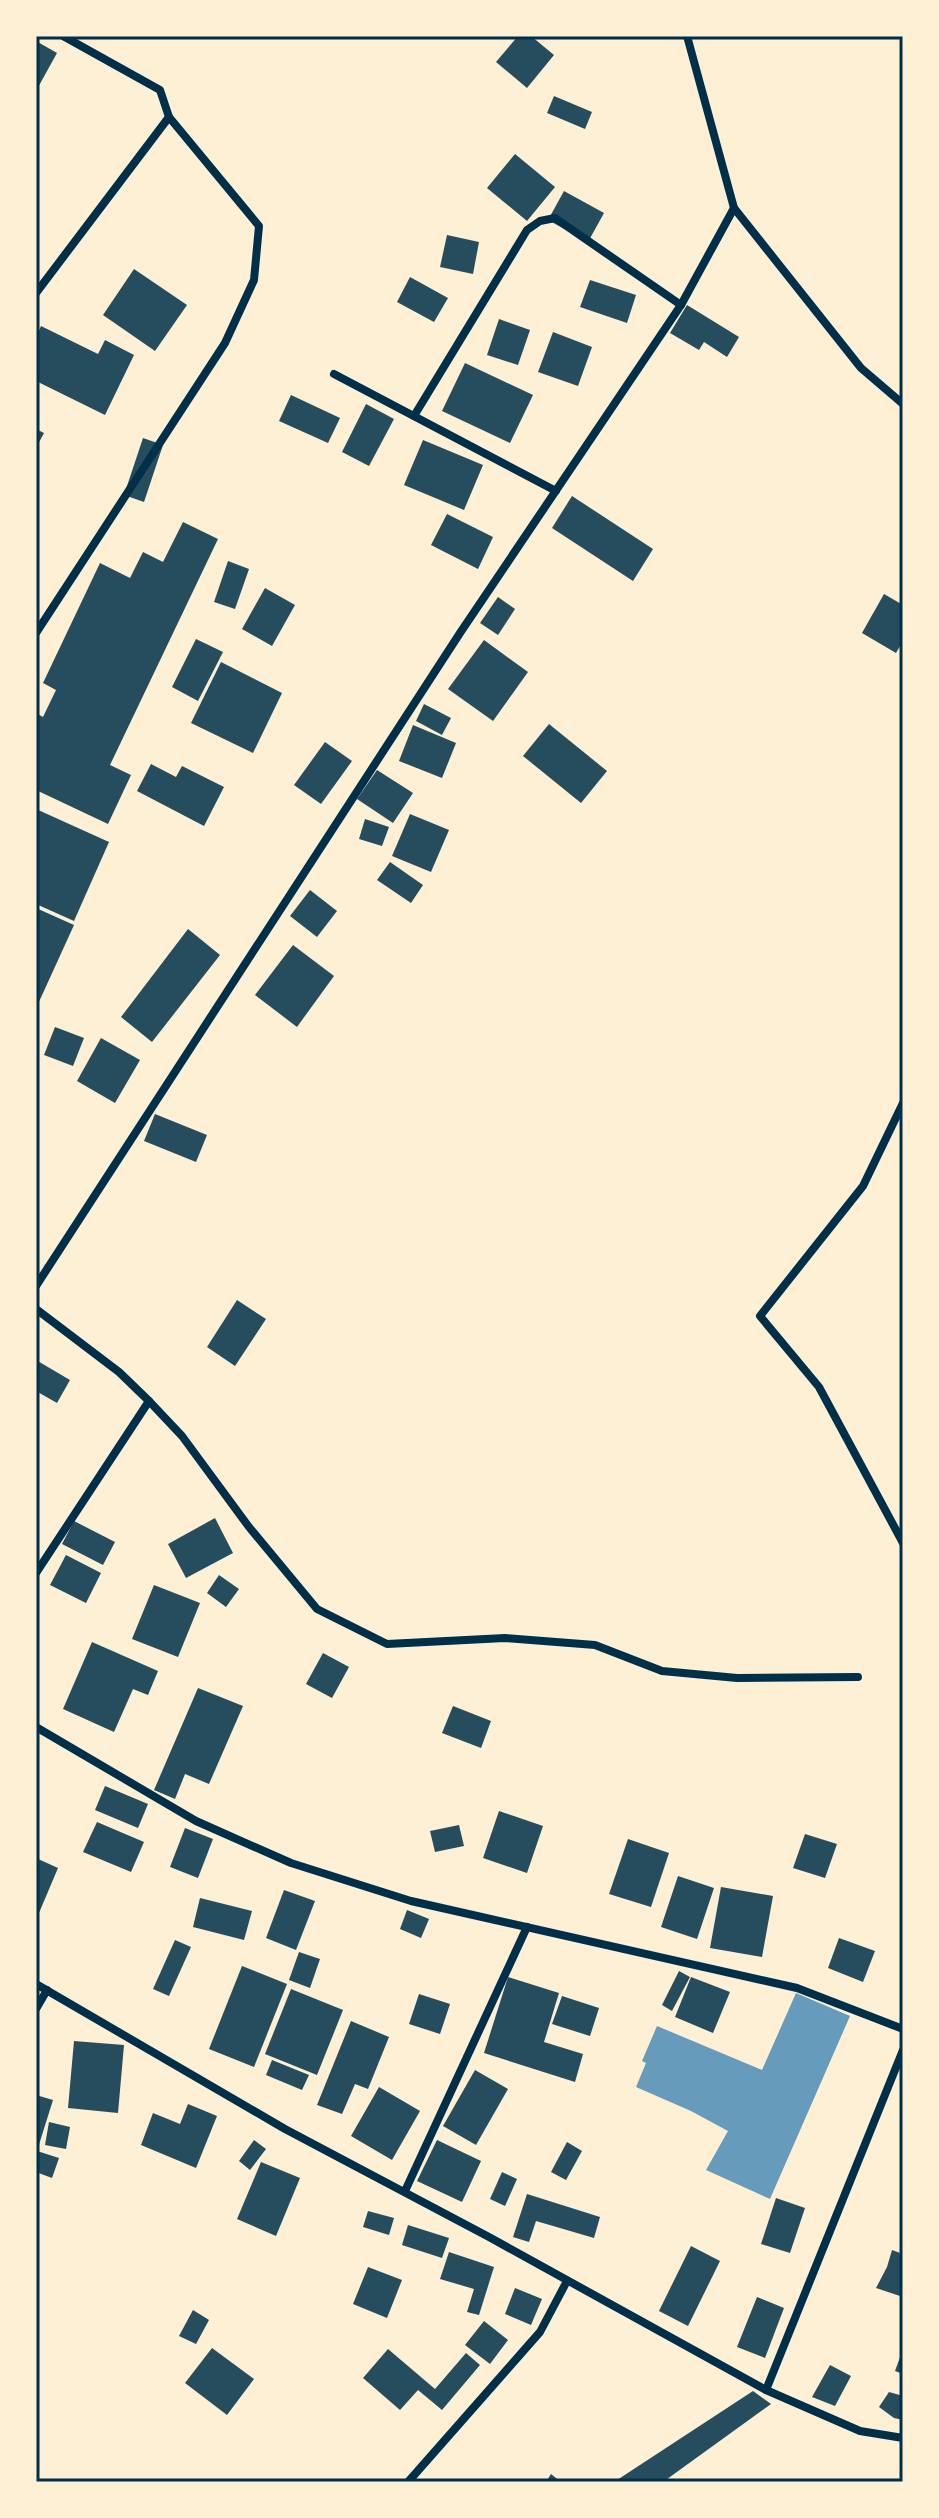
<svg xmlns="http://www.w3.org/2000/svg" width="939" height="2518" font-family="'Noto Sans',sans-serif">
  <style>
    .water { fill: #669bbc }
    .building { fill: #264d5e }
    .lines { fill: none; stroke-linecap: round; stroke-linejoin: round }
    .minor { stroke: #003049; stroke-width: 8 }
    .neatline { fill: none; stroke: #003049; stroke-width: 3 }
  </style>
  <rect width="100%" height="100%" fill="#fdf0d5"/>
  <path class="water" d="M796 1993 850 2016 770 2199 706 2170 728 2131 691 2111 636 2087 646 2063 642 2061 657 2026 762 2070Z"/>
  <g class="building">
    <path d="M518 36H531L554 55 527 88 496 62Z"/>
    <path d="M36 41 57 53 36 91Z"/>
    <path d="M554 96 592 112 585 129 547 113Z"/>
    <path d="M515 154 555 187 527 221 487 188Z"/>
    <path d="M564 191 604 213 588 242 548 220Z"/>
    <path d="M447 235 479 242 473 274 440 267Z"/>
    <path d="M134 269 187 305 155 351 103 315Z"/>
    <path d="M410 277 448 298 434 322 397 302Z"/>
    <path d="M590 280 636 295 627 323 580 307Z"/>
    <path d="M687 305 739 337 727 357 704 342 699 350 670 333Z"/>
    <path d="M499 319 530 330 518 365 487 355Z"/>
    <path d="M41 326 98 354 105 340 134 355 105 415 36 381V337Z"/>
    <path d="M553 332 592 347 578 386 538 372Z"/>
    <path d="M465 363 533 395 510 443 442 411Z"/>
    <path d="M291 395 340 418 328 443 279 421Z"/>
    <path d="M366 404 394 419 369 466 342 452Z"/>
    <path d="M36 429 44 433 36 448Z"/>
    <path d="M143 438 163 445 144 502 124 495Z"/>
    <path d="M423 440 483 465 464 510 404 485Z"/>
    <path d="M572 496 653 549 633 581 552 528Z"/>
    <path d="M447 514 493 537 478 569 431 545Z"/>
    <path d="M183 522 218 539 110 765 131 775 108 824 36 790V713L43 717 56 690 43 683 100 563 130 578 143 552 163 562Z"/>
    <path d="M228 561 249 569 235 609 214 602Z"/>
    <path d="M265 588 295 605 272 646 242 629Z"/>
    <path d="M884 594 903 605V641L896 653 862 633Z"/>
    <path d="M498 597 515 609 498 635 480 623Z"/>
    <path d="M196 639 223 652 198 701 172 687Z"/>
    <path d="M484 640 528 672 493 721 448 689Z"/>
    <path d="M221 662 282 693 253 753 191 723Z"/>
    <path d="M424 704 451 718 442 735 416 721Z"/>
    <path d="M549 724 607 771 581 803 523 756Z"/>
    <path d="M413 725 456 743 442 778 399 761Z"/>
    <path d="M325 742 352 761 321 804 294 785Z"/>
    <path d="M151 764 176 777 182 766 224 787 204 826 137 791Z"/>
    <path d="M377 770 413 793 393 823 357 799Z"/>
    <path d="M36 809 109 842 74 921 36 904Z"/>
    <path d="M410 814 449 830 431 872 392 856Z"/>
    <path d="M365 819 389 827 382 846 359 839Z"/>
    <path d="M390 862 423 885 411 903 377 880Z"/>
    <path d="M310 890 337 911 317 937 290 916Z"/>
    <path d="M36 908 74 925 38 1004 36 1003Z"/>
    <path d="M188 929 220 955 152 1042 121 1017Z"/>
    <path d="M293 945 334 976 297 1027 255 995Z"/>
    <path d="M55 1027 84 1038 73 1066 44 1055Z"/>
    <path d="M101 1038 140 1060 115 1103 77 1081Z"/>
    <path d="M155 1114 207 1135 196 1162 144 1141Z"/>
    <path d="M237 1300 266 1319 235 1366 207 1347Z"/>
    <path d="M36 1360 70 1380 57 1403 36 1391Z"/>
    <path d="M215 1518 233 1553 186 1578 168 1544Z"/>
    <path d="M74 1521 115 1542 103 1565 62 1544Z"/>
    <path d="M66 1555 101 1573 86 1603 50 1585Z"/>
    <path d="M219 1575 239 1589 226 1607 207 1593Z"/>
    <path d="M154 1585 200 1603 178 1657 132 1639Z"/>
    <path d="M92 1642 158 1671 148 1695 133 1689 114 1732 63 1709Z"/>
    <path d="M323 1653 349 1667 332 1698 306 1684Z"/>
    <path d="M198 1688 243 1706 209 1784 185 1774 175 1799 154 1790Z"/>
    <path d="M453 1706 491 1721 481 1748 442 1733Z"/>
    <path d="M105 1786 148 1804 138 1828 95 1810Z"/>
    <path d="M499 1811 543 1826 527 1873 483 1858Z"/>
    <path d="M97 1822 144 1842 131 1872 83 1852Z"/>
    <path d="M459 1825 464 1846 435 1852 430 1831Z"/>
    <path d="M185 1828 213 1839 198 1878 170 1867Z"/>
    <path d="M805 1834 837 1844 825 1878 793 1868Z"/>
    <path d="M628 1839 669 1853 651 1907 609 1894Z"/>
    <path d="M36 1858 58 1868 36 1920Z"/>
    <path d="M678 1876 714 1888 697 1939 661 1927Z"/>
    <path d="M721 1887 773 1896 762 1957 710 1948Z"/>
    <path d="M284 1890 315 1901 296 1950 266 1938Z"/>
    <path d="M200 1898 252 1911 244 1940 193 1927Z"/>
    <path d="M407 1910 429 1919 421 1938 400 1929Z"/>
    <path d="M839 1938 875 1951 863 1982 828 1968Z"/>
    <path d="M175 1940 191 1947 169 1996 153 1989Z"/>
    <path d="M299 1952 320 1959 310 1988 289 1980Z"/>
    <path d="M242 1966 287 1984 254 2067 209 2049Z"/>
    <path d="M679 1971 690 1977 672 2011 662 2005Z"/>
    <path d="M508 1977 559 1993 544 2042 583 2054 575 2082 484 2053Z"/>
    <path d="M691 1977 730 1992 713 2033 675 2017Z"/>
    <path d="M291 1989 343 2010 317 2075 265 2054Z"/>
    <path d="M419 1994 450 2004 440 2034 409 2024Z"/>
    <path d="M562 1996 599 2008 590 2036 552 2024Z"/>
    <path d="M351 2021 389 2037 368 2089 355 2084 342 2114 317 2105Z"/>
    <path d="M74 2041 124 2045 118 2113 68 2108Z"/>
    <path d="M272 2060 309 2075 302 2090 266 2075Z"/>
    <path d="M475 2070 508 2089 476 2145 443 2126Z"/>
    <path d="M379 2087 420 2111 392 2160 351 2136Z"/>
    <path d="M36 2095 53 2100 37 2151 59 2158 52 2178 36 2172Z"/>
    <path d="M188 2104 217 2116 196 2168 141 2145 153 2113 180 2124Z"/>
    <path d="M49 2122 70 2127 66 2149 45 2145Z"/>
    <path d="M254 2140 266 2149 250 2170 239 2161Z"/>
    <path d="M437 2140 481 2161 462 2202 417 2181Z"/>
    <path d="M567 2142 582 2151 566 2180 551 2172Z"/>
    <path d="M261 2162 300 2178 276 2236 237 2219Z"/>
    <path d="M502 2172 517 2179 505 2206 490 2199Z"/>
    <path d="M527 2194 600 2217 594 2238 536 2221 529 2242 513 2237Z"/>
    <path d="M776 2198 805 2208 790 2253 761 2244Z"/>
    <path d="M368 2211 394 2218 389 2235 363 2227Z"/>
    <path d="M408 2225 449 2238 442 2258 402 2245Z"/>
    <path d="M691 2246 720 2261 688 2326 659 2311Z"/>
    <path d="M892 2250 903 2254V2297L876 2288 887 2267Z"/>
    <path d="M449 2252 494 2267 479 2315 467 2312 474 2289 440 2279Z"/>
    <path d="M368 2267 402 2280 387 2318 353 2304Z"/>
    <path d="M515 2288 542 2299 531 2325 505 2314Z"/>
    <path d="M757 2297 784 2308 765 2358 737 2347Z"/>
    <path d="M193 2310 209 2320 196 2344 179 2336Z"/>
    <path d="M484 2321 508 2340 490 2364 465 2345Z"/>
    <path d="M212 2348 254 2379 227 2415 185 2383Z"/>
    <path d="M388 2349 435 2389 466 2353 480 2365 442 2410 418 2390 400 2410 363 2378Z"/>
    <path d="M903 2349V2374L895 2371Z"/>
    <path d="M830 2365 851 2376 835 2406 812 2397Z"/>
    <path d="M753 2391 771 2404 663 2482H614Z"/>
    <path d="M889 2392 903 2396V2420L894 2418 879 2407Z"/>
    <path d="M551 2474 561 2482H546Z"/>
  </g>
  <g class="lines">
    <g class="minor">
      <path d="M734 208 861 368 903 404"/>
      <path d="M36 293 169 117 160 90 63 36"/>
      <path d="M334 374 556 491"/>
      <path d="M414 416 527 230 540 221 555 218 681 305"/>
      <path d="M36 633 225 343 254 280 259 226 169 117"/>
      <path d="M903 1103 863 1186 760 1316 819 1387 903 1543"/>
      <path d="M36 1286 460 633 681 305 734 208 687 36"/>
      <path d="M36 1309 119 1372 149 1401 36 1573"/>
      <path d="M149 1401 182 1436 249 1527 317 1609 387 1644 505 1638 595 1645 662 1671 737 1678 858 1677"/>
      <path d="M36 1727 196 1821 291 1863 411 1901 797 1988 903 2029"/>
      <path d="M36 1984 285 2129 489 2237 766 2390 860 2431 903 2438"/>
      <path d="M36 2009 47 1990"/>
      <path d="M405 2191 527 1927"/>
      <path d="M766 2390 903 2050"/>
      <path d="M408 2482 540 2332 567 2281"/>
    </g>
  </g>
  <rect width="939" height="2518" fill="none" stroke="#fdf0d5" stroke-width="76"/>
  <rect x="38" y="38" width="863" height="2442" class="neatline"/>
</svg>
